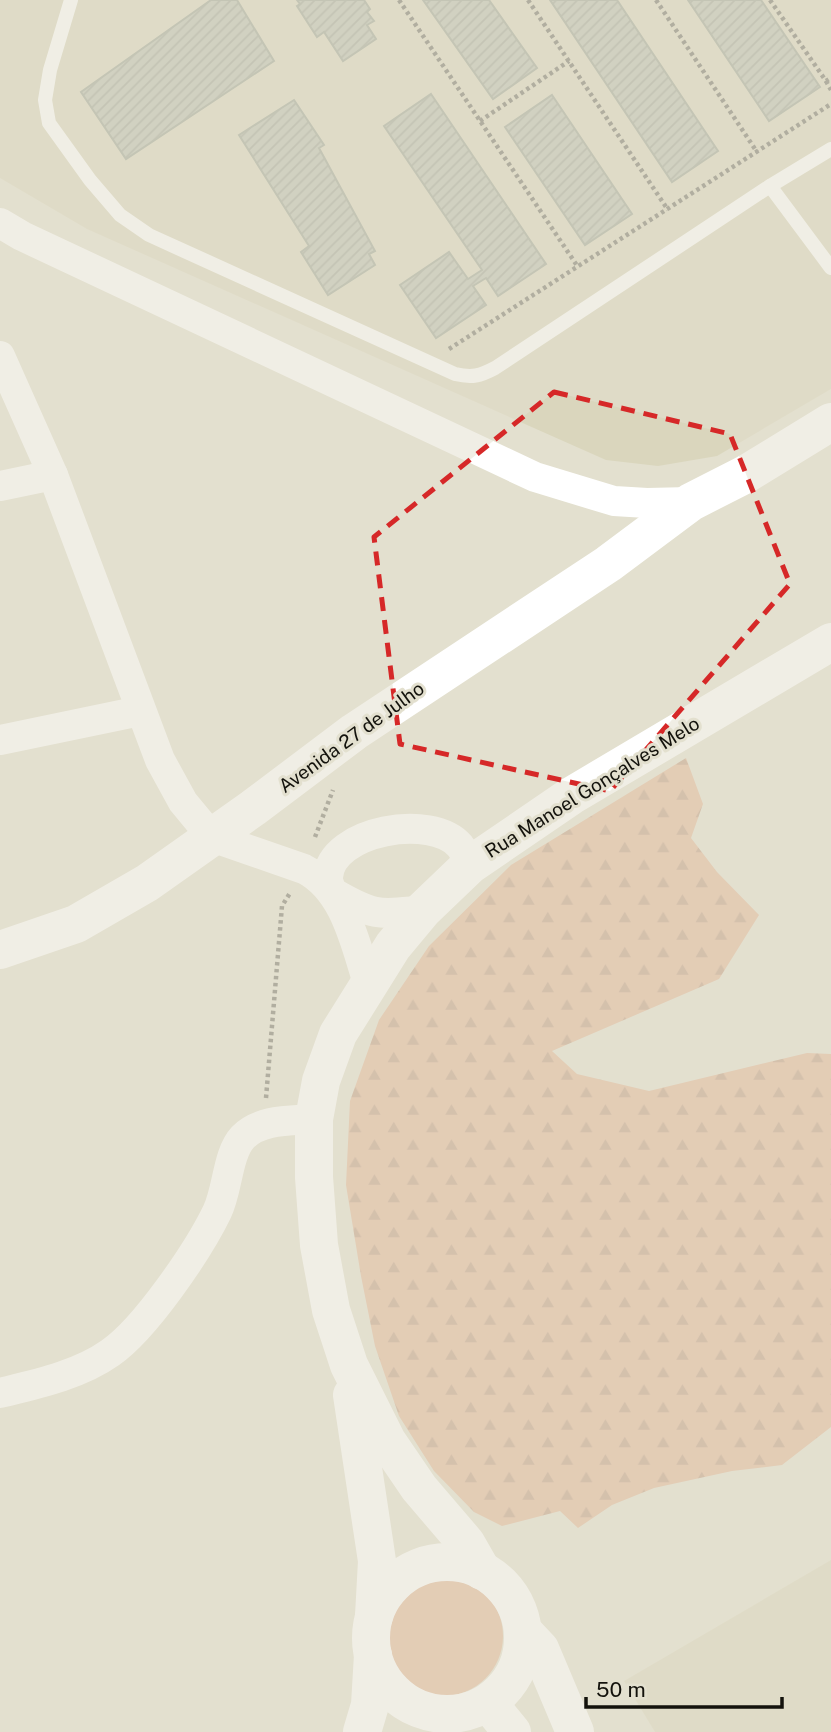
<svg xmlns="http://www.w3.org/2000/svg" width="831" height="1732" font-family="'Public Sans',sans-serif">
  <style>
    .built { fill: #dad6bd }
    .forest { fill: url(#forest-firs) }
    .green { fill: #e2b596 }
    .building { fill: url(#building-hatch); stroke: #9ea494; stroke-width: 2 }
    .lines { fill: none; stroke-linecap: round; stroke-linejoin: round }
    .path { stroke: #747267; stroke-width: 4.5; stroke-dasharray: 3.5 3.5; stroke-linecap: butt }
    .lane { stroke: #fff; stroke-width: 14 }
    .street { stroke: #fff; stroke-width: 30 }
    .secondary { stroke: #fff; stroke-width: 38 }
    .marked { fill: none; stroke: #d62828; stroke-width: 5; stroke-dasharray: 14 9; stroke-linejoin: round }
    .labels { text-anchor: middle; stroke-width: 6; stroke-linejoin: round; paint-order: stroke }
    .street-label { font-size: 19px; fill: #13120c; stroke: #e3e0cf }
  </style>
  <defs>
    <pattern id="forest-firs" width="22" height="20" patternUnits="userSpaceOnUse" patternTransform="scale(1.75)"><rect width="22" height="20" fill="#e2b596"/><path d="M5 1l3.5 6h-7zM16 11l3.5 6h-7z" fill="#c19b80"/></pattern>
    <pattern id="building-hatch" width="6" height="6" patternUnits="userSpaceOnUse" patternTransform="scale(1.75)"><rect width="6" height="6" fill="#babfaf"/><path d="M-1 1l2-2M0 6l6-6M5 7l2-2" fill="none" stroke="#9fa395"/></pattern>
  </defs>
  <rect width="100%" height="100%" fill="#e3e0cf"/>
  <g class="built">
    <path d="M0 0H831V389L717 456 658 466 606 460 87 229 0 178Z"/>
    <path d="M831 1560V1732H655L624 1681Z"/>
  </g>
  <path class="forest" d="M686 758 703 804 691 838 717 872 759 915 719 979 552 1051 577 1074 649 1091 807 1053 831 1054V1427L782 1465 732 1471 654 1488 612 1505 578 1528 560 1511 502 1526 474 1512 434 1471 399 1416 375 1346 361 1276 346 1185 350 1101 379 1020 429 946 511 865Z"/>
  <circle class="green" cx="443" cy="1636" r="60"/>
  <g class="building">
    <path d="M211 0H237L274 61 126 159 81 92Z"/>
    <path d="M297 0H364L370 9 367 12 374 21 367 25 376 39 343 61 324 32 317 37 297 6 300 4Z"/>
    <path d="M423 0H489L537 68 493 99Z"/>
    <path d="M550 0H617L718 151 672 182Z"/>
    <path d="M688 0H761L820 87 769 121Z"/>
    <path d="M431 94 546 264 498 296 486 278 473 286 486 305 436 338 400 285 449 252 468 279 482 270 384 126Z"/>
    <path d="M552 95 632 214 585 245 505 127Z"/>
    <path d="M294 100 324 145 319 148 375 251 369 254 375 265 328 295 301 252 309 246 239 135Z"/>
  </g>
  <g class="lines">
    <g class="path">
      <path d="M399 0 578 267"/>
      <path d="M528 0 668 210"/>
      <path d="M656 0 757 152"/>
      <path d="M770 0 826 81 831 78"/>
      <path d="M826 81 831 90"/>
      <path d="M480 121 569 61"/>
      <path d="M449 349 831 104"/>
      <path d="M315 837 333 790"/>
      <path d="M266 1098 282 906 290 893"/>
    </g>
    <g class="lane">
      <path d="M71 0 50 70 45 100 49 123 90 180 120 215 149 235 455 374C472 378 480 376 495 368L770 186"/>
      <path d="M831 149 770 186 831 268"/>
    </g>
    <g class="street">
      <path d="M0 223 22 236 535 477 614 501 647 503 691 502"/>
      <path d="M0 356 53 475 160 760 183 802 212 837 304 869C345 890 355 943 368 983"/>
      <path d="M0 486 53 475"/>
      <path d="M0 740 140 711"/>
      <path d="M423 910C377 915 373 916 332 892 331 888 327 881 328 877 331 830 432 813 460 846 464 851 467 859 470 865"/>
      <path d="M0 1393C37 1384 79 1375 110 1353 145 1329 198 1251 217 1212 228 1190 227 1154 243 1137 261 1119 290 1121 314 1119"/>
    </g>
    <g class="secondary">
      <path d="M0 950 76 924 147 883 253 808 354 732 608 564 691 502 746 474 831 422"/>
      <path d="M352 1395 377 1561 374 1616"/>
      <circle cx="447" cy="1638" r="76"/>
      <path d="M482 1571 466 1543 419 1488 387 1441 349 1365 331 1310 319 1245 314 1177V1119L321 1081 338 1034 393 946 423 910 470 865 571 796 831 642"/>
      <path d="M523 1631 540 1649 575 1732"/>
      <path d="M488 1703 512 1732"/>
      <path d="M362 1732 370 1705 373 1655"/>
    </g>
  </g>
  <path d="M0 0H831V1732H0ZM554 392 730 434 790 584 610 791 400 744 374 537Z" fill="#e3e0cf" fill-opacity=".55" fill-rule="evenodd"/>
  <path class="marked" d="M554 392 730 434 790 584 610 791 400 744 374 537Z"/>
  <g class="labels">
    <g class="street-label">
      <text transform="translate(351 737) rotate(-36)" y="7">Avenida 27 de Julho</text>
      <text transform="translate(592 787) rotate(-32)" y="7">Rua Manoel Gonçalves Melo</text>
    </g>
  </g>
  <path d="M586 1697v10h196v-10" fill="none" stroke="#13120c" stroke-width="3.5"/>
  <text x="596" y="1697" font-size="21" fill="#13120c" stroke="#e3e0cf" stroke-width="5" paint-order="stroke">50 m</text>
</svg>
